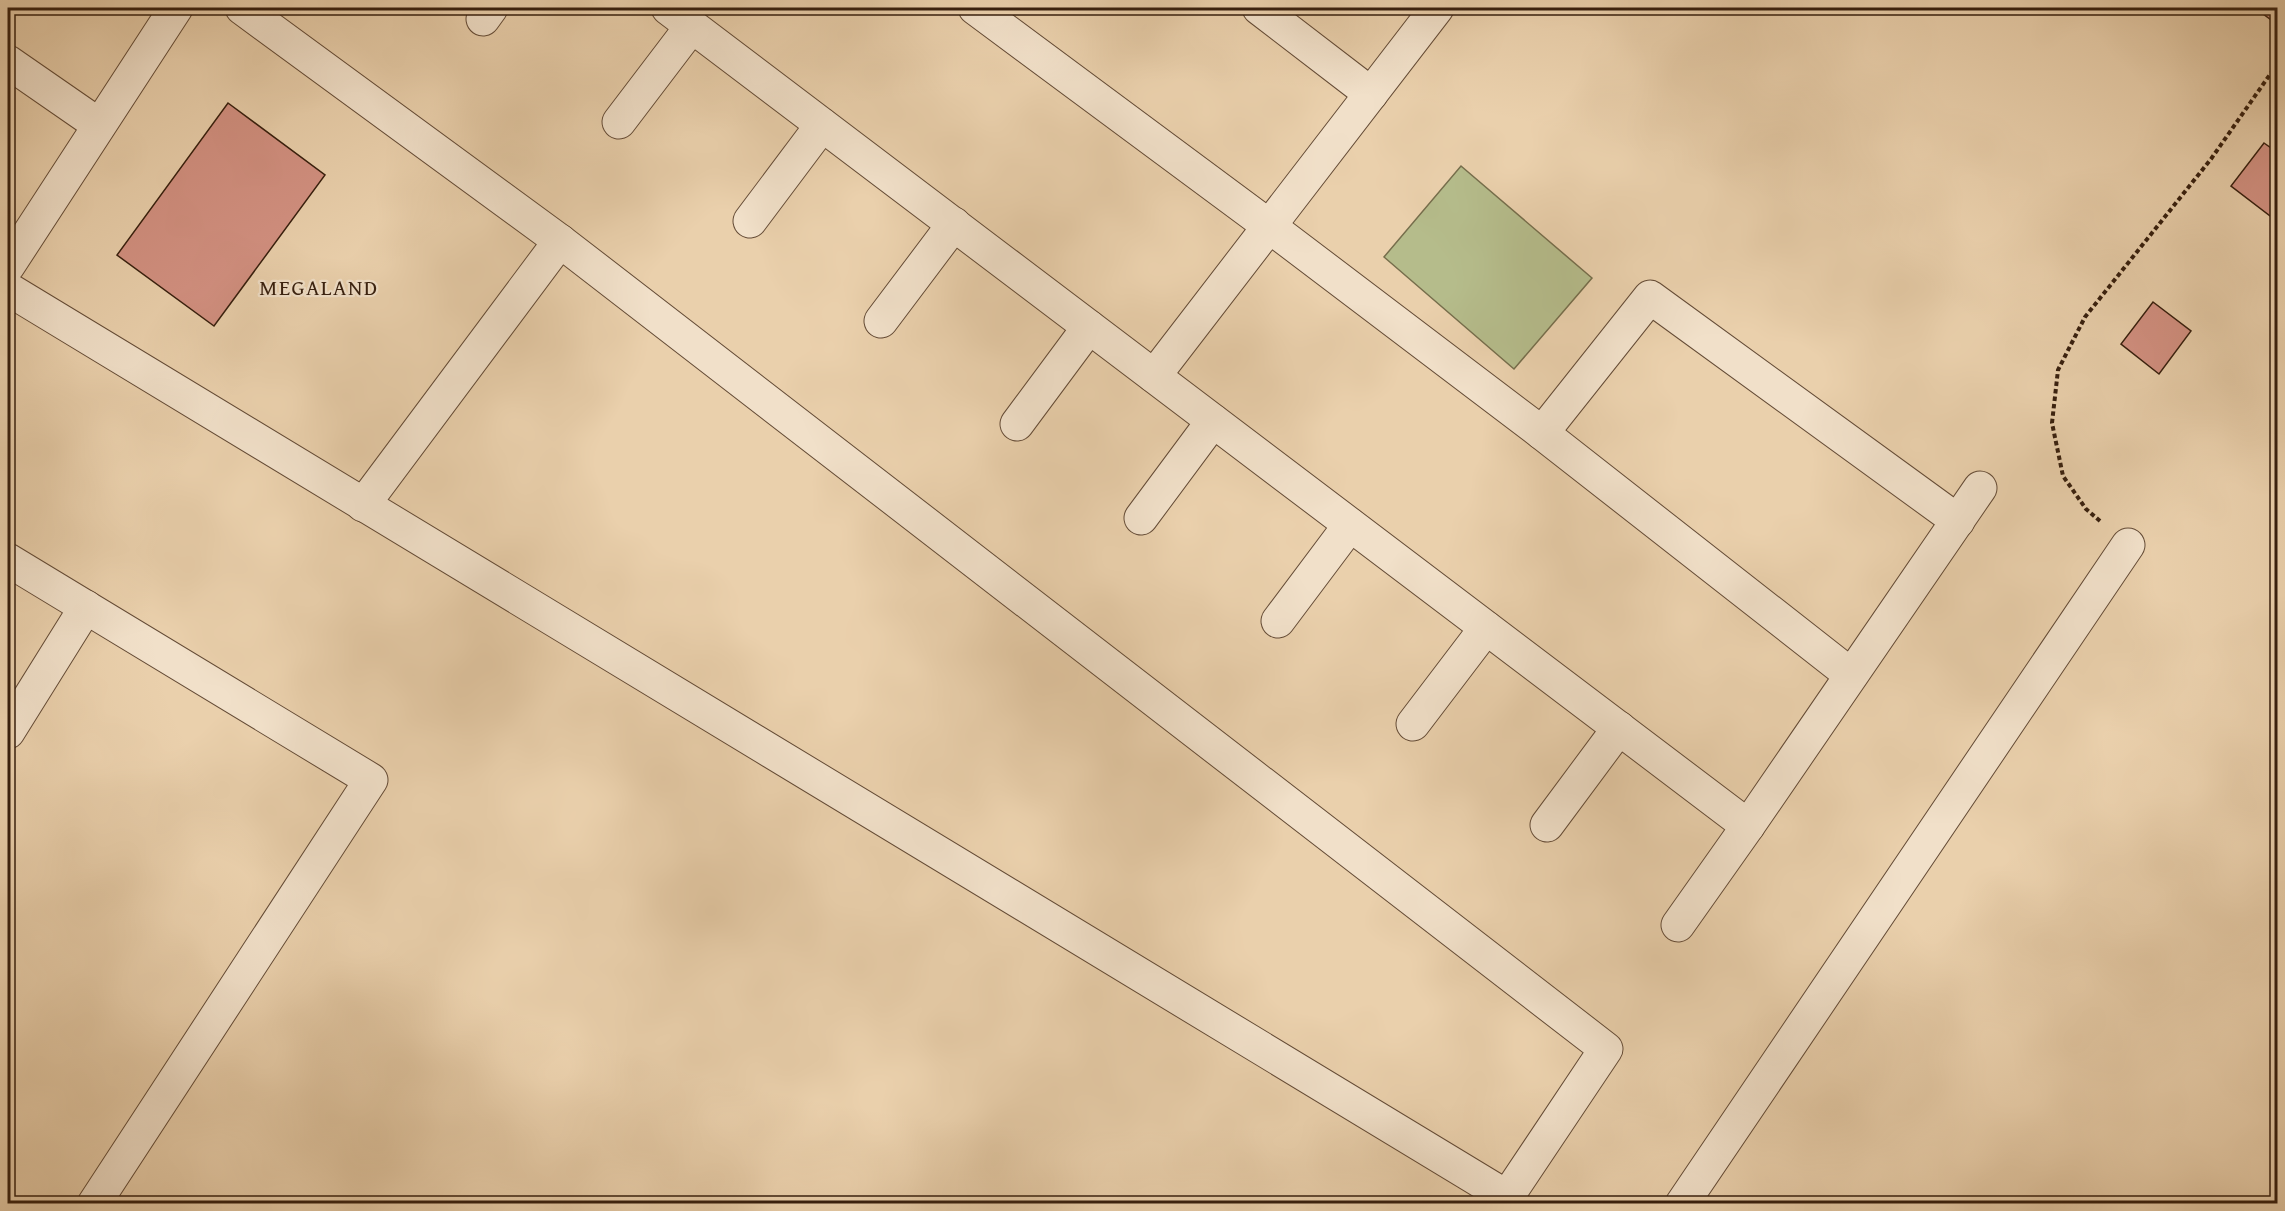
<svg xmlns="http://www.w3.org/2000/svg" width="2285" height="1211" font-family="'Gentium Book Plus',serif">
  <style>
    .green { fill: #b5bc8b; stroke: #766e4c; stroke-width: 1.5 }
    .building { fill: #d39182; stroke: #371f0e; stroke-width: 1.5 }
    .lines { fill: none; stroke-linecap: round; stroke-linejoin: round }
    .minor-casing { stroke: #644b36; stroke-width: 35 }
    .path { stroke: #371f0e; stroke-width: 4; stroke-dasharray: 4.5 3; stroke-linecap: butt }
    .minor { stroke: #f1e0c9; stroke-width: 33 }
    .labels { text-anchor: middle; stroke-width: 4.5; stroke-linejoin: round; paint-order: stroke }
    .neighbourhood-label { font-size: 22px; letter-spacing: 1.5px; fill: #371f0e; stroke: #f1e0c9 }
  </style>
  <rect width="100%" height="100%" fill="#ead0ac"/>
  <filter id="stains"><feTurbulence type="fractalNoise" baseFrequency=".00333" numOctaves="4"/><feColorMatrix values="0 0 0 0 .2 0 0 0 0 .09 0 0 0 0 .02 0 0 0 .5 -.17"/></filter>
  <radialGradient id="worn" r=".72"><stop offset=".6" stop-color="#630" stop-opacity="0"/><stop offset="1" stop-color="#630" stop-opacity=".3"/></radialGradient>
  <path class="green" d="M1461 166 1592 278 1514 369 1384 257Z"/>
  <g class="building">
    <path d="M2255 8H2278V25Z"/>
    <path d="M228 103 325 175 214 326 117 255Z"/>
    <path d="M2264 143 2278 153V222L2231 186Z"/>
    <path d="M2153 302 2191 331 2159 374 2121 344Z"/>
  </g>
  <g class="lines">
    <defs>
      <g id="minor">
        <path d="M668 8 1748 826"/>
        <path d="M975 8 1269 226 1542 433 1851 675"/>
        <path d="M1259 8 1371 94"/>
        <path d="M483 19 491 8"/>
        <path d="M8 62 99 125"/>
        <path d="M619 122 692 26"/>
        <path d="M750 221 822 125"/>
        <path d="M8 266 176 8"/>
        <path d="M8 289 1507 1197 1606 1049 560 241 242 8"/>
        <path d="M881 321 954 224"/>
        <path d="M1154 376 1437 8"/>
        <path d="M1017 424 1089 327"/>
        <path d="M1542 433 1650 297 1958 521"/>
        <path d="M363 505 560 241"/>
        <path d="M1141 518 1213 421"/>
        <path d="M8 560 371 780 94 1204"/>
        <path d="M1278 621 1350 525"/>
        <path d="M1413 724 1486 628"/>
        <path d="M8 732 86 607"/>
        <path d="M1547 825 1619 728"/>
        <path d="M1678 925 1748 826 1980 488"/>
        <path d="M1682 1204 2128 545"/>
      </g>
    </defs>
    <use href="#minor" class="minor-casing"/>
    <path class="path" d="M2100 521 2086 509 2063 476 2052 423 2058 370 2085 317 2211 159 2278 63"/>
    <use href="#minor" class="minor"/>
  </g>
  <g class="labels">
    <g class="neighbourhood-label">
      <text x="319" y="295">MEGALAND</text>
    </g>
  </g>
  <rect width="2285" height="1211" fill="none" stroke="#ead0ac" stroke-width="30"/>
  <rect x="9" y="9" width="2267" height="1193" fill="none" stroke="#371f0e" stroke-width="3"/>
  <rect x="15" y="15" width="2255" height="1181" fill="none" stroke="#371f0e" stroke-width="1.5"/>
  <rect width="100%" height="100%" filter="url(#stains)"/>
  <rect width="100%" height="100%" fill="url(#worn)"/>
</svg>
